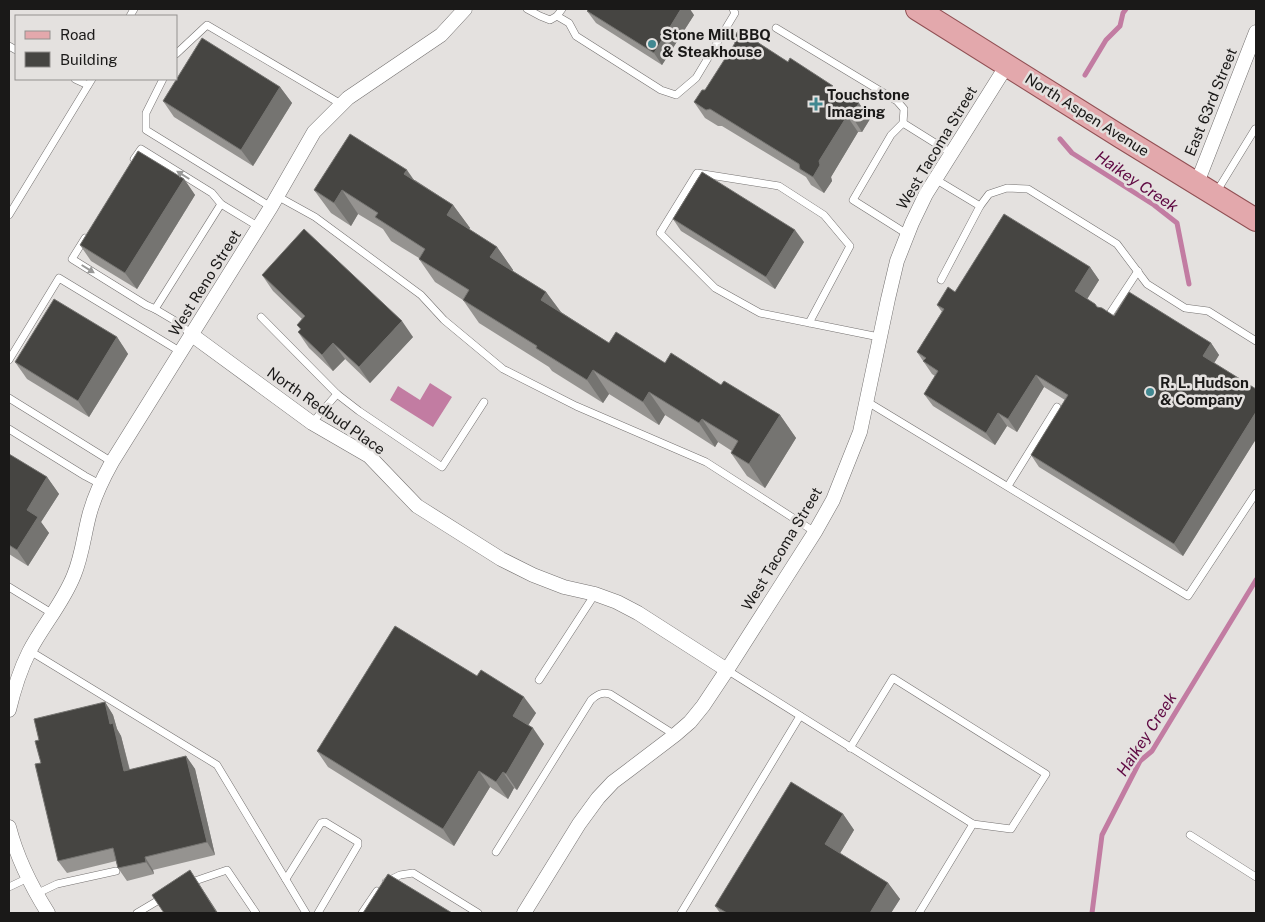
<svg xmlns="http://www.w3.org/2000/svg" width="1265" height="922" font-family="'Public Sans',sans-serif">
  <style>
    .water { fill: #c27ca2 }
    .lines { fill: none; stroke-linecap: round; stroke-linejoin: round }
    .stream { stroke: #c27ca2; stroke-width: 5 }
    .service-casing { stroke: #747170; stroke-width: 8 }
    .minor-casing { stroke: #747170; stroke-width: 15 }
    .primary-casing { stroke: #915054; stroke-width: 24 }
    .service { stroke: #fff; stroke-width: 7 }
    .minor { stroke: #fff; stroke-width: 14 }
    .primary { stroke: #e3a8ac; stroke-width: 22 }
    .wall { fill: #959390 }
    .shaded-wall { fill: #757471 }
    .building { fill: #464542; stroke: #757471 }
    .oneway { fill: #989897 }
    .poi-dot { fill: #418891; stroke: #e4e1df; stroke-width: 2 }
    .labels { text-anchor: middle; stroke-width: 5; stroke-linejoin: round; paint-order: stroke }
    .poi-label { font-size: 15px; font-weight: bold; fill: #1a1918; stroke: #e4e1df; text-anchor: start }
    .street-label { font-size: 15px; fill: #1a1918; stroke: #e4e1df }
    .water-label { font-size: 16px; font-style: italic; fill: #5f0943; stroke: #e4e1df }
  </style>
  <rect width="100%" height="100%" fill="#e4e1df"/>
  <path class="water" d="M430 383 452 397 433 427 390 400 398 386 420 400Z"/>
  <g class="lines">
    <g class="stream">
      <path d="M1085 75 1106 40 1120 26 1123 13 1126 9"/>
      <path d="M1060 139 1072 153 1154 205 1177 223 1189 284"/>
      <path d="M1092 913 1102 835 1140 761 1152 751 1256 580"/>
    </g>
    <defs>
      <g id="service">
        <path d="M527 9 540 16 550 20 557 16 562 9"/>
        <path d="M130 16 134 9"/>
        <path d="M557 16 569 23 576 36 661 90 676 95 696 78 735 13 733 9"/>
        <path d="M776 28 897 101 904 109 903 123 891 135 853 200 907 234"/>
        <path d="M9 46 16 50"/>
        <path d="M176 54 207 25 341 104"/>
        <path d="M75 79 88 85"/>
        <path d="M163 79 146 113V130L271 207"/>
        <path d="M903 123 951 153"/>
        <path d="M134 159 141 149 212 193 221 204"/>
        <path d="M935 179 980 206 941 280"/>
        <path d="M1217 191 1255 129 1256 130"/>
        <path d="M277 196 315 217 421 295 444 320 503 369 576 406 706 462 815 532"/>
        <path d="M980 206 989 194 1007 188 1028 189 1117 244 1147 284 1185 308 1208 311 1256 341"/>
        <path d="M9 215 92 79"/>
        <path d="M85 238 72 259 146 305 155 309"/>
        <path d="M1109 315 1138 271"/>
        <path d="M261 317 337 394 359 411 442 467 484 402"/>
        <path d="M809 323 850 246 824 215 779 186 697 173 660 233 715 288 760 313 879 337"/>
        <path d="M192 335 177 322 155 309 221 204 259 227"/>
        <path d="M9 360 59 278 181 352"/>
        <path d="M9 398 112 462"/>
        <path d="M866 401 1188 596 1256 493"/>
        <path d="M312 423 337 394"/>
        <path d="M9 429 85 476 100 484"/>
        <path d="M1008 486 1057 407"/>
        <path d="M9 587 53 614"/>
        <path d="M30 651 217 765 306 913"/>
        <path d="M727 670 973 824 919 913"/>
        <path d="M539 680 595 594"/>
        <path d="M850 748 893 678 1046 774 1011 829 973 824"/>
        <path d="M1190 835 1256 877"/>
        <path d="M496 852 591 700C598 694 602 692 610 694L675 735"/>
        <path d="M286 879 321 823 325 822 358 842V845L318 913"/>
        <path d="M386 882 400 875 413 873 478 913"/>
        <path d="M189 883 227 870 256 913"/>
        <path d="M9 887 28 878"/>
        <path d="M36 894 57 884 116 871"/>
        <path d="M137 913 164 897"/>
        <path d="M362 913 377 891"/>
        <path d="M681 913 800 716"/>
      </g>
      <g id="minor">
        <path d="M1197 183 1256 32"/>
        <path d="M192 335 312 423 369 456 417 506 501 559 533 575 564 587 595 594 617 602 638 613 727 670"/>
        <path d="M9 710C14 689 20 670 29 652 43 625 63 603 74 575 82 556 84 535 89 516 94 496 102 480 112 462L271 207 314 132 348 98 441 35 465 9"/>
        <path d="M9 827C17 858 31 886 48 913"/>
        <path d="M524 913 579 824 598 798 613 782 629 770 675 735 690 722 703 706 727 670 815 532 833 500 860 432 888 299 897 261 912 223 926 194 1007 65"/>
      </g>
      <path id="primary" d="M917 9 1121 137 1256 220"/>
    </defs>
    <use href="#service" class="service-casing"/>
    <use href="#minor" class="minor-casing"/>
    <use href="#primary" class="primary-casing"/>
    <use href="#service" class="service"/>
    <use href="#minor" class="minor"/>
    <use href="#primary" class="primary"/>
  </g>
  <g class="wall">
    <path d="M587 11 694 15 662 65 596 23Z"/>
    <path d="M760 44 788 62 835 89 870 119 862 132H858L831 177 832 181 824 193 811 185 806 177 722 126H718L705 118 694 102 705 90Z"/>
    <path d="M280 87 292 103 253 166 174 117 163 101Z"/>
    <path d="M184 179 195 195 137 289 91 261 80 245Z"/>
    <path d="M415 180 453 205 470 228 469 229 497 247 513 270V271L546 292 561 312 609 343 665 363 721 385 780 415 796 438 765 488 747 476 731 453 732 451 718 442 715 447 665 415 659 425 609 394 603 403 552 371 549 367 479 323 463 300 435 282 419 259V258L391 241 383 229 358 214 351 226 331 213 314 190Z"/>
    <path d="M673 219 804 242 775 289 681 231Z"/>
    <path d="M1090 267 1099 280 1087 299 1097 307 1114 316 1211 343 1219 355 1214 363 1256 389V439L1183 556 1039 467 1031 455 1065 400 1044 387 1017 432 1007 426 995 445 933 406 924 394 935 376 932 374 917 352 942 312 937 305 955 292Z"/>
    <path d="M262 275 413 337 370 383 345 359 333 371 309 348 298 332 300 329 297 325 302 319 273 291Z"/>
    <path d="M117 337 128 354 89 417 27 379 15 362Z"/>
    <path d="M9 454 47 477 59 494 41 522 49 533 28 566 9 554Z"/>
    <path d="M477 676 536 713 528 725 544 744 517 790 514 788 508 799 490 787 454 846 328 767 317 751Z"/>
    <path d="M105 702 113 715 117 729 121 736 130 770 186 756 195 769 215 855 153 870 154 874 127 881 118 868 116 861 67 873 58 861 41 763 39 740Z"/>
    <path d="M843 814 854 830 840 853 888 883 900 899 891 913H720L715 906Z"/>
  </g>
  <g class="shaded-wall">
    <path d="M681 9H690L694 15 662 65 654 53Z"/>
    <path d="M754 36 765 52 754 40Z"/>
    <path d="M280 87 292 103 253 166 241 150Z"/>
    <path d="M859 103 870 119 862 132 851 115Z"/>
    <path d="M847 116 858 132 831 177 832 181 824 193 813 177 819 161Z"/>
    <path d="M407 170 423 193 404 174Z"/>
    <path d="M184 179 195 195 137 289 125 273Z"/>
    <path d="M342 190 358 214 351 226 334 203Z"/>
    <path d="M453 205 470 228 463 239 447 215Z"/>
    <path d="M795 230 804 242 775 289 766 277Z"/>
    <path d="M497 247 513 270 507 280 490 257Z"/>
    <path d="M1090 267 1099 280 1084 304 1075 291Z"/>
    <path d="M546 292 563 315 541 300Z"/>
    <path d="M402 321 413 337 370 383 359 367Z"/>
    <path d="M117 337 128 354 89 417 78 401Z"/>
    <path d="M333 343 345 359 333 371 322 355Z"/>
    <path d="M1211 343 1219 355 1211 368 1203 356Z"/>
    <path d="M593 370 609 394 603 403 587 380Z"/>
    <path d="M1036 375 1044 387 1017 432 1008 419Z"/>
    <path d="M649 392 665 415 659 425 643 402Z"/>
    <path d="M1256 412V439L1183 556 1174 544Z"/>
    <path d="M998 413 1007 426 995 445 986 433Z"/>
    <path d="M780 415 796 438 765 488 749 464Z"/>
    <path d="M702 419 718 442 715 447 699 423Z"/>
    <path d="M47 477 59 494 41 522 49 533 28 566 17 550 27 510Z"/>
    <path d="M524 697 536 713 524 732 513 716Z"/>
    <path d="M105 702 113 715 117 729 121 736 133 784 124 771 110 724Z"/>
    <path d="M533 728 544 744 517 790 506 774Z"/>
    <path d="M186 756 195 769 215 855 207 842Z"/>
    <path d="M479 771 490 787 454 846 443 829Z"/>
    <path d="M503 772 514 788 508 799 496 782Z"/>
    <path d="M843 814 854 830 836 860 825 844Z"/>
    <path d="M145 857 153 870 154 874 146 862Z"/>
    <path d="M190 870 201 887 218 913H217Z"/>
    <path d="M888 883 900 899 891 913H870Z"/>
  </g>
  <g class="building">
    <path d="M589 9H681L654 53 587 11Z"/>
    <path d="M740 28 754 36V40L788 62 790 58 833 86 832 87 859 103 851 115 847 116 819 161 820 165 813 177 800 169 799 164 710 109 706 110 694 102 702 90H705L735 43 732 40Z"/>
    <path d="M202 38 280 87 241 150 163 101Z"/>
    <path d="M350 134 407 170 404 174 453 205 447 215 497 247 490 257 546 292 541 300 609 343 616 332 665 363 671 353 721 385 724 381 780 415 749 464 731 453 738 441 702 419 699 423 649 392 643 402 593 370 587 380 536 348 537 346 463 300 469 290 419 259 425 249 375 217 378 213 342 190 334 203 314 190Z"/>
    <path d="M138 151 184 179 125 273 80 245Z"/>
    <path d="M702 172 795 230 766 277 673 219Z"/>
    <path d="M1004 214 1090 267 1075 291 1095 304 1097 307 1102 308 1114 316 1129 292 1211 343 1203 356 1256 389V412L1174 544 1031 455 1068 395 1036 375 1008 419 998 413 986 433 924 394 938 371 923 361 926 358 917 352 944 309 937 305 948 287 955 292Z"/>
    <path d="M304 229 402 321 359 367 333 343 322 355 298 332 301 329 297 325 305 316 262 275Z"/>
    <path d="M54 299 117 337 78 401 15 362Z"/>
    <path d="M9 454 47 477 27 510 38 517 17 550 9 545Z"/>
    <path d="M395 626 477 676 481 670 524 697 513 716 533 728 506 774 503 772 496 782 479 771 443 829 317 751Z"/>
    <path d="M105 702 110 724 113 723 124 771 186 756 207 842 145 857 146 862 118 868 113 848 58 861 35 764 41 763 35 741 39 740 34 719Z"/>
    <path d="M791 782 843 814 825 844 888 883 870 913H727L715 906Z"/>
    <path d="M190 870 217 913H164L152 895Z"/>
    <path d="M388 874 452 913H363Z"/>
  </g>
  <defs><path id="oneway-solid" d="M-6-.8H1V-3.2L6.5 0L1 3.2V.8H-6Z" transform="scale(1.25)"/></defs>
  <g class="oneway">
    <use href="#oneway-solid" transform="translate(183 175) rotate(-148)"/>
    <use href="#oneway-solid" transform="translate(88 269) rotate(32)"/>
  </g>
  <g class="poi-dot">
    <circle cx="652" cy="44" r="5"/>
    <path d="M813.5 96.5h5v5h5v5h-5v5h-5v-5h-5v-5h5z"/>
    <circle cx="1150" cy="392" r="5"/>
  </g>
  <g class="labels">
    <g class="poi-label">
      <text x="662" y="40">Stone Mill BBQ<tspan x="662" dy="17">&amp; Steakhouse</tspan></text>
      <text x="827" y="100">Touchstone<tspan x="827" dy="17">Imaging</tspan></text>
      <text x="1160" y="388">R. L. Hudson<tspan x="1160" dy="17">&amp; Company</tspan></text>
    </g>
    <g class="street-label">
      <text transform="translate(1211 102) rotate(-68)" y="5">East 63rd Street</text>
      <text transform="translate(1087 115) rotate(32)" y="5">North Aspen Avenue</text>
      <text transform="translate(937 148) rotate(-59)" y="5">West Tacoma Street</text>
      <text transform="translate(205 283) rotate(-58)" y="5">West Reno Street</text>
      <text transform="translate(326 411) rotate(35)" y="5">North Redbud Place</text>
      <text transform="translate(782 549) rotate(-59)" y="5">West Tacoma Street</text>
    </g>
    <g class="water-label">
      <text transform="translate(1137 181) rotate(34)" y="6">Haikey Creek</text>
      <text transform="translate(1146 734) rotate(-57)" y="6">Haikey Creek</text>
    </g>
  </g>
  <rect width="1265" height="922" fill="none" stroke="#1a1918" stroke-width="20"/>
  <rect x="15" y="15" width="162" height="65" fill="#e4e1df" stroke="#93918f"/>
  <rect x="25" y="31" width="25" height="8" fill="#e3a8ac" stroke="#93918f"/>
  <text x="60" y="40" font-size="15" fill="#1a1918">Road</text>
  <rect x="25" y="52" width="25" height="15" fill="#464542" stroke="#93918f"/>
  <text x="60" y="65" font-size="15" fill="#1a1918">Building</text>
</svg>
